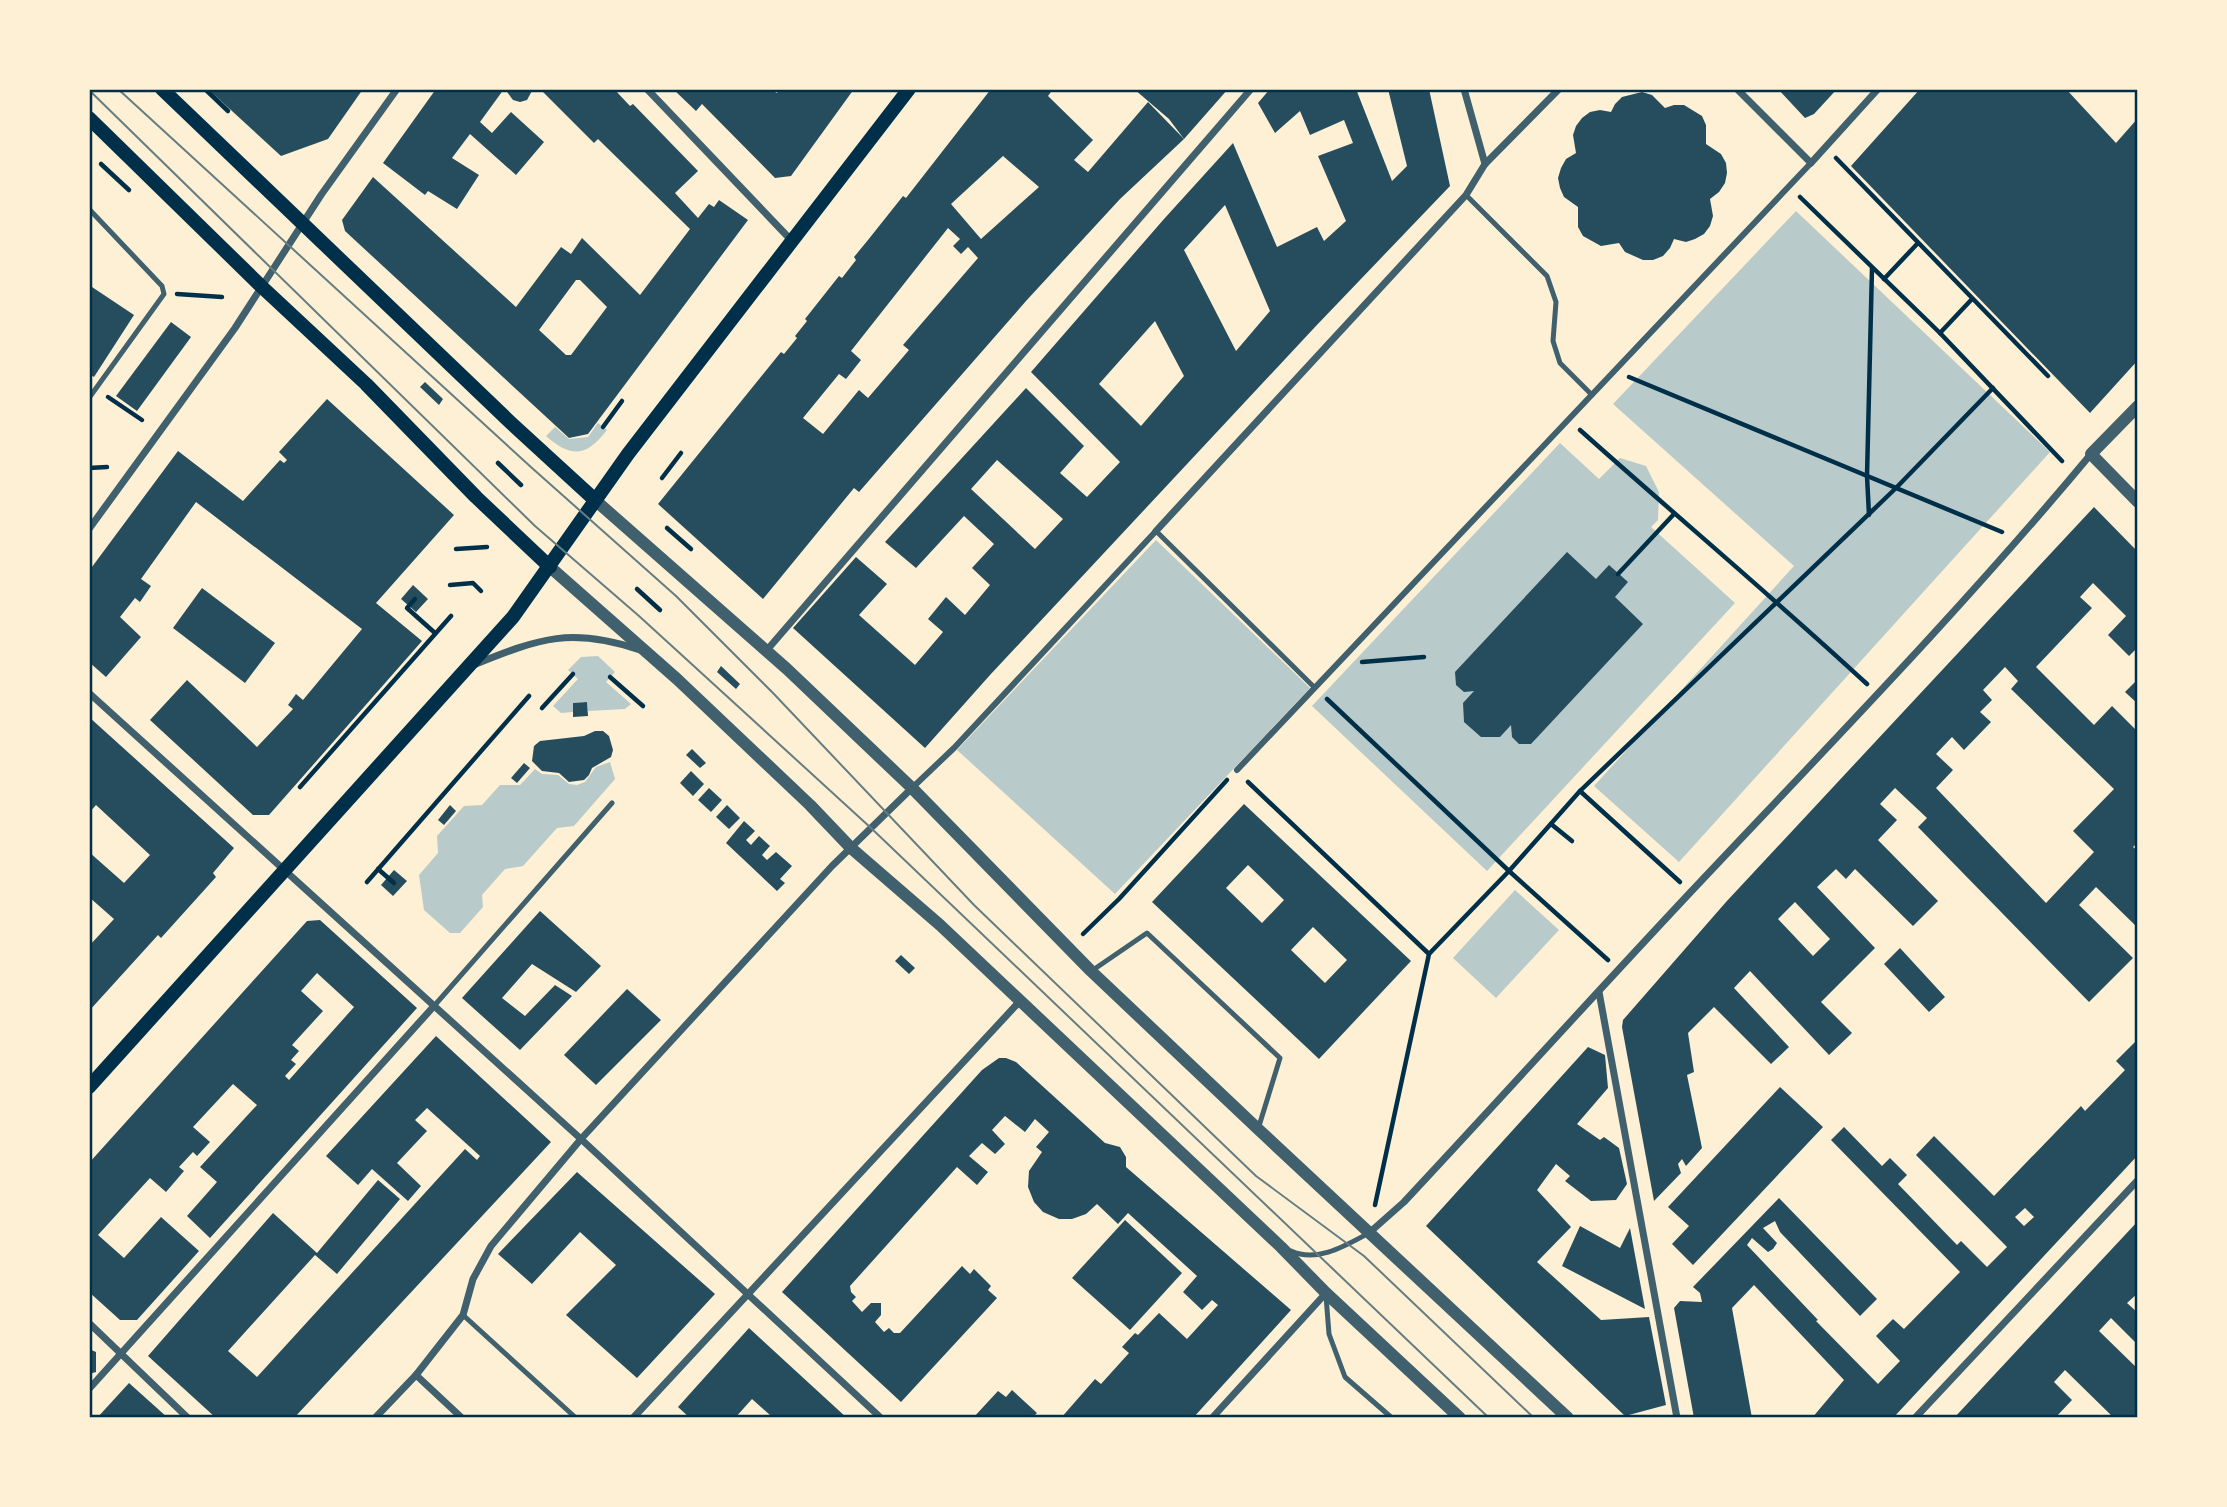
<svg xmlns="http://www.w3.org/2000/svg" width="2227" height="1507" font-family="'Golos Text',sans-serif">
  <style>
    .green { fill: #b9caca }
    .building { fill: #264d5e; fill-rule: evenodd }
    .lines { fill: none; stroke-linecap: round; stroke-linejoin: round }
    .path { stroke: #003049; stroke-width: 4.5 }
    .service { stroke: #3f606c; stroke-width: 5 }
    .pedestrian { stroke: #3f606c; stroke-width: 6 }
    .minor { stroke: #3f606c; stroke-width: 7 }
    .tertiary { stroke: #3f606c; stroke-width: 12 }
    .secondary { stroke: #003049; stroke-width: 14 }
    .tram { stroke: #657d81; stroke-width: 2 }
    .neatline { fill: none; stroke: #003049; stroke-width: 2.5 }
  </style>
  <rect width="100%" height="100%" fill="#fdf0d5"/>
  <g class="green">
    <path d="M1796 211 2050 452 1679 862 1594 786 1794 566 1613 404Z"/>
    <path d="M598 423 607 430C587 456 572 459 546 436L555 427 569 439 588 437Z"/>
    <path d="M1560 443 1599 479 1620 458 1646 466 1659 492 1658 520 1651 527 1735 603 1487 871 1312 706Z"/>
    <path d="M1156 540 1310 688 1115 894 957 750Z"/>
    <path d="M598 656 615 672 606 682 631 704 625 709 588 711 587 702 573 703V712L561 713 553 706 578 679 568 670 581 657Z"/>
    <path d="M610 762 615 779 574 826 557 828 523 866 505 869 482 895 483 907 460 933H450L424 910 419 875 438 853 437 836 464 806 482 805 500 785H520L535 769 542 774 558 775 569 784 577 785 585 782 596 767Z"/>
    <path d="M1515 890 1559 930 1496 998 1453 958Z"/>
  </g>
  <g class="building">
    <path d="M208 89H363L328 139 281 156Z"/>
    <path d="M436 89H504L480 122 492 133 511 112 544 142 516 175 470 134 452 158 479 175 457 209 428 191 425 195 383 163Z"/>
    <path d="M505 89H533L527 100 520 102 513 100Z"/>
    <path d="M540 89H614L630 106 633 104 698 171 675 193 698 218 709 204 714 207 719 200 748 220 588 434 569 438 345 231 342 220 373 177 516 307 561 247 571 254 582 238 640 295 690 229 598 139 594 143ZM576 280H580L607 307 571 355H566L539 330Z"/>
    <path d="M673 89H769L777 93 780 89H854L791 176 775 178 702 104 696 111Z"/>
    <path d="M991 89H1053L1048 96 1093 140 1074 160 1088 172 1148 102 1184 139 1120 199 1026 301 859 492 854 488 763 599 658 504 781 352 784 354 797 338 795 336 807 321 805 319 839 276 842 278 856 260 854 257 868 240 903 196 906 198ZM1003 156 1039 187 981 239 951 204ZM948 228 960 239 953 246 961 254 968 247 978 258 903 345 909 350 868 398 859 390 823 434 803 418 839 374 846 379 861 360 851 351Z"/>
    <path d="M1134 89H1228L1184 139 1169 119Z"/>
    <path d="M1270 89H1356L1392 181 1407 166 1388 89H1429L1450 186 1315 327 990 675 925 748 793 628 856 557 887 584 859 615 915 665 943 632 928 619 946 597 965 615 990 585 972 568 994 544 964 516 916 568 885 542 1026 388 1084 446 1060 473 1087 497 1120 462 1031 372 1164 219 1233 143 1277 247 1317 227 1324 241 1346 221 1318 156 1353 143 1344 120 1310 135 1300 111 1275 133 1258 103ZM1225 205 1270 311 1236 351 1184 250ZM1155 321 1184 376 1141 426 1099 384ZM997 460 1063 519 1035 549 971 489Z"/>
    <path d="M1778 89H1837L1814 114 1805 118Z"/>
    <path d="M1920 89H2066L2116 143 2138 118V360L2090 413 1851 166Z"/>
    <path d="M1642 92 1652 95 1665 108 1674 105H1684L1702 116 1706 125V144L1721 154 1726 163 1727 173 1725 183 1719 192 1710 199 1713 216 1710 226 1704 234 1695 239 1686 242 1674 239 1670 248 1663 256 1653 260H1643L1625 252 1619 243 1601 246 1583 236 1578 227V207L1564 197 1560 188 1558 178 1561 168 1566 159 1576 153 1573 135 1576 126 1582 118 1590 112 1600 110 1611 112 1615 104 1622 97Z"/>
    <path d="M89 285 134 315 94 377 89 374Z"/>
    <path d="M171 322 191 337 137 411 116 396Z"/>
    <path d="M425 382 443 399 439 405 420 387Z"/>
    <path d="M327 399 454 515 376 603 422 641 269 815H253L150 720 187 680 257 747 293 709 288 705 296 694 303 700 362 629 196 502 141 579 151 586 140 602 135 598 120 617 141 637 106 677 89 662V571L178 451 243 501 280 460 284 463 287 460 279 452Z"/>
    <path d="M2094 507 2138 552V647L2129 656 2108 635 2126 616 2093 583 2080 597 2092 608 2036 667 2094 725 2112 706 2138 732V842L2133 847 2138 851V928L2096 887 2079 905 2133 958 2089 1002 1918 827 1927 818 1895 788 1880 804 1897 820 1878 840 1938 901 1913 926 1855 869 1846 879 1836 869 1817 887 1875 948 1821 1002 1852 1033 1829 1055 1750 971 1734 988 1789 1047 1771 1064 1714 1007 1688 1033 1694 1072 1687 1075 1702 1148 1686 1166 1682 1159 1678 1164 1681 1173 1654 1201 1622 1027 1623 1020 1726 902ZM2005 667 2018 681 2011 689 2114 789 2073 831 2094 852 2046 903 1936 788 1953 770 1936 754 1952 737 1964 750 1991 722 1980 712 1992 700 1983 690ZM1795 902 1830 939 1813 956 1778 919Z"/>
    <path d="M1567 552 1596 579 1609 565 1628 582 1615 597 1643 624 1531 744H1519L1512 737 1511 725 1500 737H1481L1464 722 1463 703 1474 691 1464 692 1456 685 1455 672Z"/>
    <path d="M413 585 428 599 416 612 401 599Z"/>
    <path d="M202 588 275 643 245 683 173 628Z"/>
    <path d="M721 666 740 684 736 689 717 672Z"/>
    <path d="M2138 679V704L2125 692Z"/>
    <path d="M587 702 588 716 573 717V703Z"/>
    <path d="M89 717 234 848 213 873 216 877 161 938 158 935 89 1011V946L114 919 89 897V852L124 883 150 855 96 805 89 813Z"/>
    <path d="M595 731H603L609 736 613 750 611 757 592 768 589 775 584 780 569 782 559 773 542 771 532 761 534 746 540 741 584 736Z"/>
    <path d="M692 749 706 763 700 768 686 755Z"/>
    <path d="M524 763 530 768 517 783 511 778Z"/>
    <path d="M691 771 704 784 693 796 680 783Z"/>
    <path d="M709 788 722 800 711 812 698 800Z"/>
    <path d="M1244 804 1411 961 1319 1059 1152 902ZM1248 865 1284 900 1262 923 1226 888ZM1313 927 1347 960 1325 983 1291 950Z"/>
    <path d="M450 805 456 811 444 825 438 820Z"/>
    <path d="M727 805 740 818 729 829 716 817Z"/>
    <path d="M744 821 755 831 746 840 751 845 759 836 770 846 762 855 767 860 776 852 792 866 780 879 785 883 777 891 726 843Z"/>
    <path d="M394 870 407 881 393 896 381 885Z"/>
    <path d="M540 911 601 966 576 992 532 964 502 998 525 1016 555 985 572 996 520 1050 462 998Z"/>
    <path d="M320 920 417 1008 210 1238 187 1216 217 1182 200 1167 257 1105 233 1084 193 1127 210 1142 197 1156 193 1152 179 1167 184 1171 166 1192 150 1178 98 1235 124 1258 161 1217 199 1251 137 1320H120L89 1292V1163L307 921ZM317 973 354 1007 289 1080 285 1076 296 1064 291 1060 299 1051 292 1045 323 1011 301 991Z"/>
    <path d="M1900 948 1945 997 1929 1012 1884 964Z"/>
    <path d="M901 955 915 968 909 974 895 961Z"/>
    <path d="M627 989 661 1020 596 1085 564 1055Z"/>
    <path d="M436 1036 551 1142 294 1418H216L148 1356 273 1213 317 1253 378 1180 400 1199 337 1274 315 1255 228 1351 257 1377 465 1149 477 1160 480 1156 427 1108 415 1120 427 1131 397 1163 421 1186 408 1201 372 1169 358 1185 326 1156Z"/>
    <path d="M2135 1042 2138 1044V1155L1893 1418H1812L1844 1380 1754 1285 1732 1308 1752 1418H1694L1674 1308 1680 1301 1702 1302 1700 1293 1693 1287 1779 1198 1877 1299 1860 1316 1780 1232 1775 1221 1763 1228 1777 1243 1773 1249 1768 1252 1752 1238 1747 1245 1818 1320 1816 1321 1878 1384 1900 1361 1876 1336 1893 1319 1904 1329 1960 1272 1831 1140 1844 1127 1882 1166 1890 1158 1907 1175 1898 1184 1957 1245 1961 1241 1987 1267 2007 1247 1916 1155 1934 1136 1994 1196 2081 1106 2085 1111 2125 1070 2116 1061ZM2025 1208 2034 1217 2024 1226 2015 1217Z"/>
    <path d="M1588 1047 1605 1055 1608 1088 1577 1124 1600 1140 1604 1137 1619 1148 1627 1184 1616 1200 1591 1201 1565 1181 1570 1176 1556 1164 1537 1190 1571 1227 1537 1262 1601 1320 1649 1317 1666 1405 1625 1416 1426 1226Z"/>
    <path d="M999 1058H1006L1016 1062 1105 1143 1120 1147 1126 1157V1167L1291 1310 1193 1418H1061L1095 1379 1101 1384 1129 1353 1122 1347 1135 1333 1138 1335 1159 1313 1187 1339 1218 1305 1212 1300 1202 1310 1183 1292 1197 1276 1128 1213 1118 1224 1097 1204 1086 1214 1072 1219H1059L1043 1212 1034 1202 1028 1187 1029 1171 1042 1152 1036 1147 1049 1132 1035 1119 1025 1132 1005 1116 992 1130 1005 1144 995 1154 982 1143 969 1156 988 1172 977 1185 957 1167 850 1286 851 1292 856 1297 852 1301 862 1312 871 1303H881V1315L875 1322 884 1332 889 1328 894 1333H900L962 1266 970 1274 974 1269 991 1286 988 1290 997 1298 901 1402 782 1292 982 1070Z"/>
    <path d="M1780 1087 1823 1127 1693 1265 1672 1244 1689 1226 1668 1207Z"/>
    <path d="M577 1172 715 1294 637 1378 566 1315 616 1265 580 1232 532 1284 498 1254Z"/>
    <path d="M1125 1220 1182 1273 1130 1330 1072 1278Z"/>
    <path d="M2138 1221V1293L2127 1303 2138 1313V1345L2111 1318 2099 1331 2138 1369V1418H2114L2065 1370 2054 1382 2072 1400 2055 1418H1954Z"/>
    <path d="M1580 1226 1620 1248 1630 1228 1645 1309 1562 1266Z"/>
    <path d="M749 1328 823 1396 847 1418H767L770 1415 752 1399 735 1418H690L678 1407Z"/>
    <path d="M89 1349 96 1352V1372L89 1374Z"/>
    <path d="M129 1383 168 1418H97Z"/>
    <path d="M1012 1390 1037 1413 1032 1418H973L998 1391 1006 1397Z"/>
  </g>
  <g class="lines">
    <g class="path">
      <path d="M205 89 228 111"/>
      <path d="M1836 158 2048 376"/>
      <path d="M101 164 129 190"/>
      <path d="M1800 197 1940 333 2062 461"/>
      <path d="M1884 279 1918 243"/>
      <path d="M177 294 222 297"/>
      <path d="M1940 333 1972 299"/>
      <path d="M1629 377 2002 532"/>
      <path d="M108 397 142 420"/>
      <path d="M603 427 622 401"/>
      <path d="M1580 430C1675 515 1773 597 1867 684"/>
      <path d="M498 463 521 485"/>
      <path d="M89 468 107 467"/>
      <path d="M662 478 681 453"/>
      <path d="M1869 515 1867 476 1872 268"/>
      <path d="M667 528 691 549"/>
      <path d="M456 549 487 547"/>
      <path d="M1618 574 1674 514"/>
      <path d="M450 585 473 583 481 591"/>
      <path d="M637 589 660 610"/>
      <path d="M415 599 407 608 435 633"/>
      <path d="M1362 662 1424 657"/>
      <path d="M610 677 643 706"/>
      <path d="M1327 699 1509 871 1608 960"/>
      <path d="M542 708 573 674"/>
      <path d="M1248 782 1429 954 1375 1205"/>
      <path d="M300 787 451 616"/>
      <path d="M1580 791 1680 882"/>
      <path d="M1551 824 1572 841"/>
      <path d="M378 869 394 883"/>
      <path d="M367 882 529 696"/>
      <path d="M1083 934 1119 899 1227 780"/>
      <path d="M1429 954 1509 871 1580 791 1896 488 1993 388"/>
    </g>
    <g class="service">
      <path d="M1466 195 1547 276 1556 302 1553 341 1560 363 1592 395"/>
      <path d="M89 209 162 286 164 294 89 398"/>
      <path d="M1156 531 1314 687"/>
      <path d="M1093 970 1147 933 1280 1058 1259 1126"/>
      <path d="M434 1006 612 803"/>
      <path d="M1291 1251C1317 1263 1345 1246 1369 1233"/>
      <path d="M1326 1296 1329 1334 1345 1377 1392 1418"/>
      <path d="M463 1315 576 1418"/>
    </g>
    <g class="pedestrian">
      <path d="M1237 770 1811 163"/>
      <path d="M912 788 954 748 1156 531"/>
    </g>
    <g class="minor">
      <path d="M647 89 791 240"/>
      <path d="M1464 89 1485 164"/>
      <path d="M1737 89 1811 163 1878 89"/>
      <path d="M89 529 235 328 321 195 397 89"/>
      <path d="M1156 531 1466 195 1485 164 1559 89"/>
      <path d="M767 650 1251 89"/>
      <path d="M476 664C540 638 572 627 640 650"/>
      <path d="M89 693 581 1139 881 1418"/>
      <path d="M1599 992 1677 1418"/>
      <path d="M1369 1233 1404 1202C1504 1095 1602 986 1702 880 1834 740 1968 602 2091 454"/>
      <path d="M89 1323 188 1418"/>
      <path d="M416 1375 462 1418"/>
      <path d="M89 1389 434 1006"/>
      <path d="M375 1418 416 1375 463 1315 473 1279 491 1246 581 1139 832 866 912 788"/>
      <path d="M633 1418 1020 1001"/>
      <path d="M1212 1418 1326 1293"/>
      <path d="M1915 1418 2138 1180"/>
    </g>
    <g class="tertiary">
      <path d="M2138 406 2091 454 2138 502"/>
      <path d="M595 500 787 669 912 788 1091 971 1258 1129 1568 1418"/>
      <path d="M550 567 677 679 810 805 851 848 940 925 1281 1247 1326 1293 1460 1418"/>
    </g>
    <g class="secondary">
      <path d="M162 89 511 423 595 500"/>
      <path d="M89 118 262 287 366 384 476 497 550 567"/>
      <path d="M89 1087 513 617 628 454 909 89"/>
    </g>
    <g class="tram">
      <path d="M118 89 532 468 676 596 773 693 974 905 1256 1176 1364 1256 1534 1418"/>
      <path d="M89 90 535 526 639 616 871 828 1489 1418"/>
    </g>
  </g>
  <rect width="2227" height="1507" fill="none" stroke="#fdf0d5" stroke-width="182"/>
  <rect x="91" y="91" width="2045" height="1325" class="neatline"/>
</svg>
